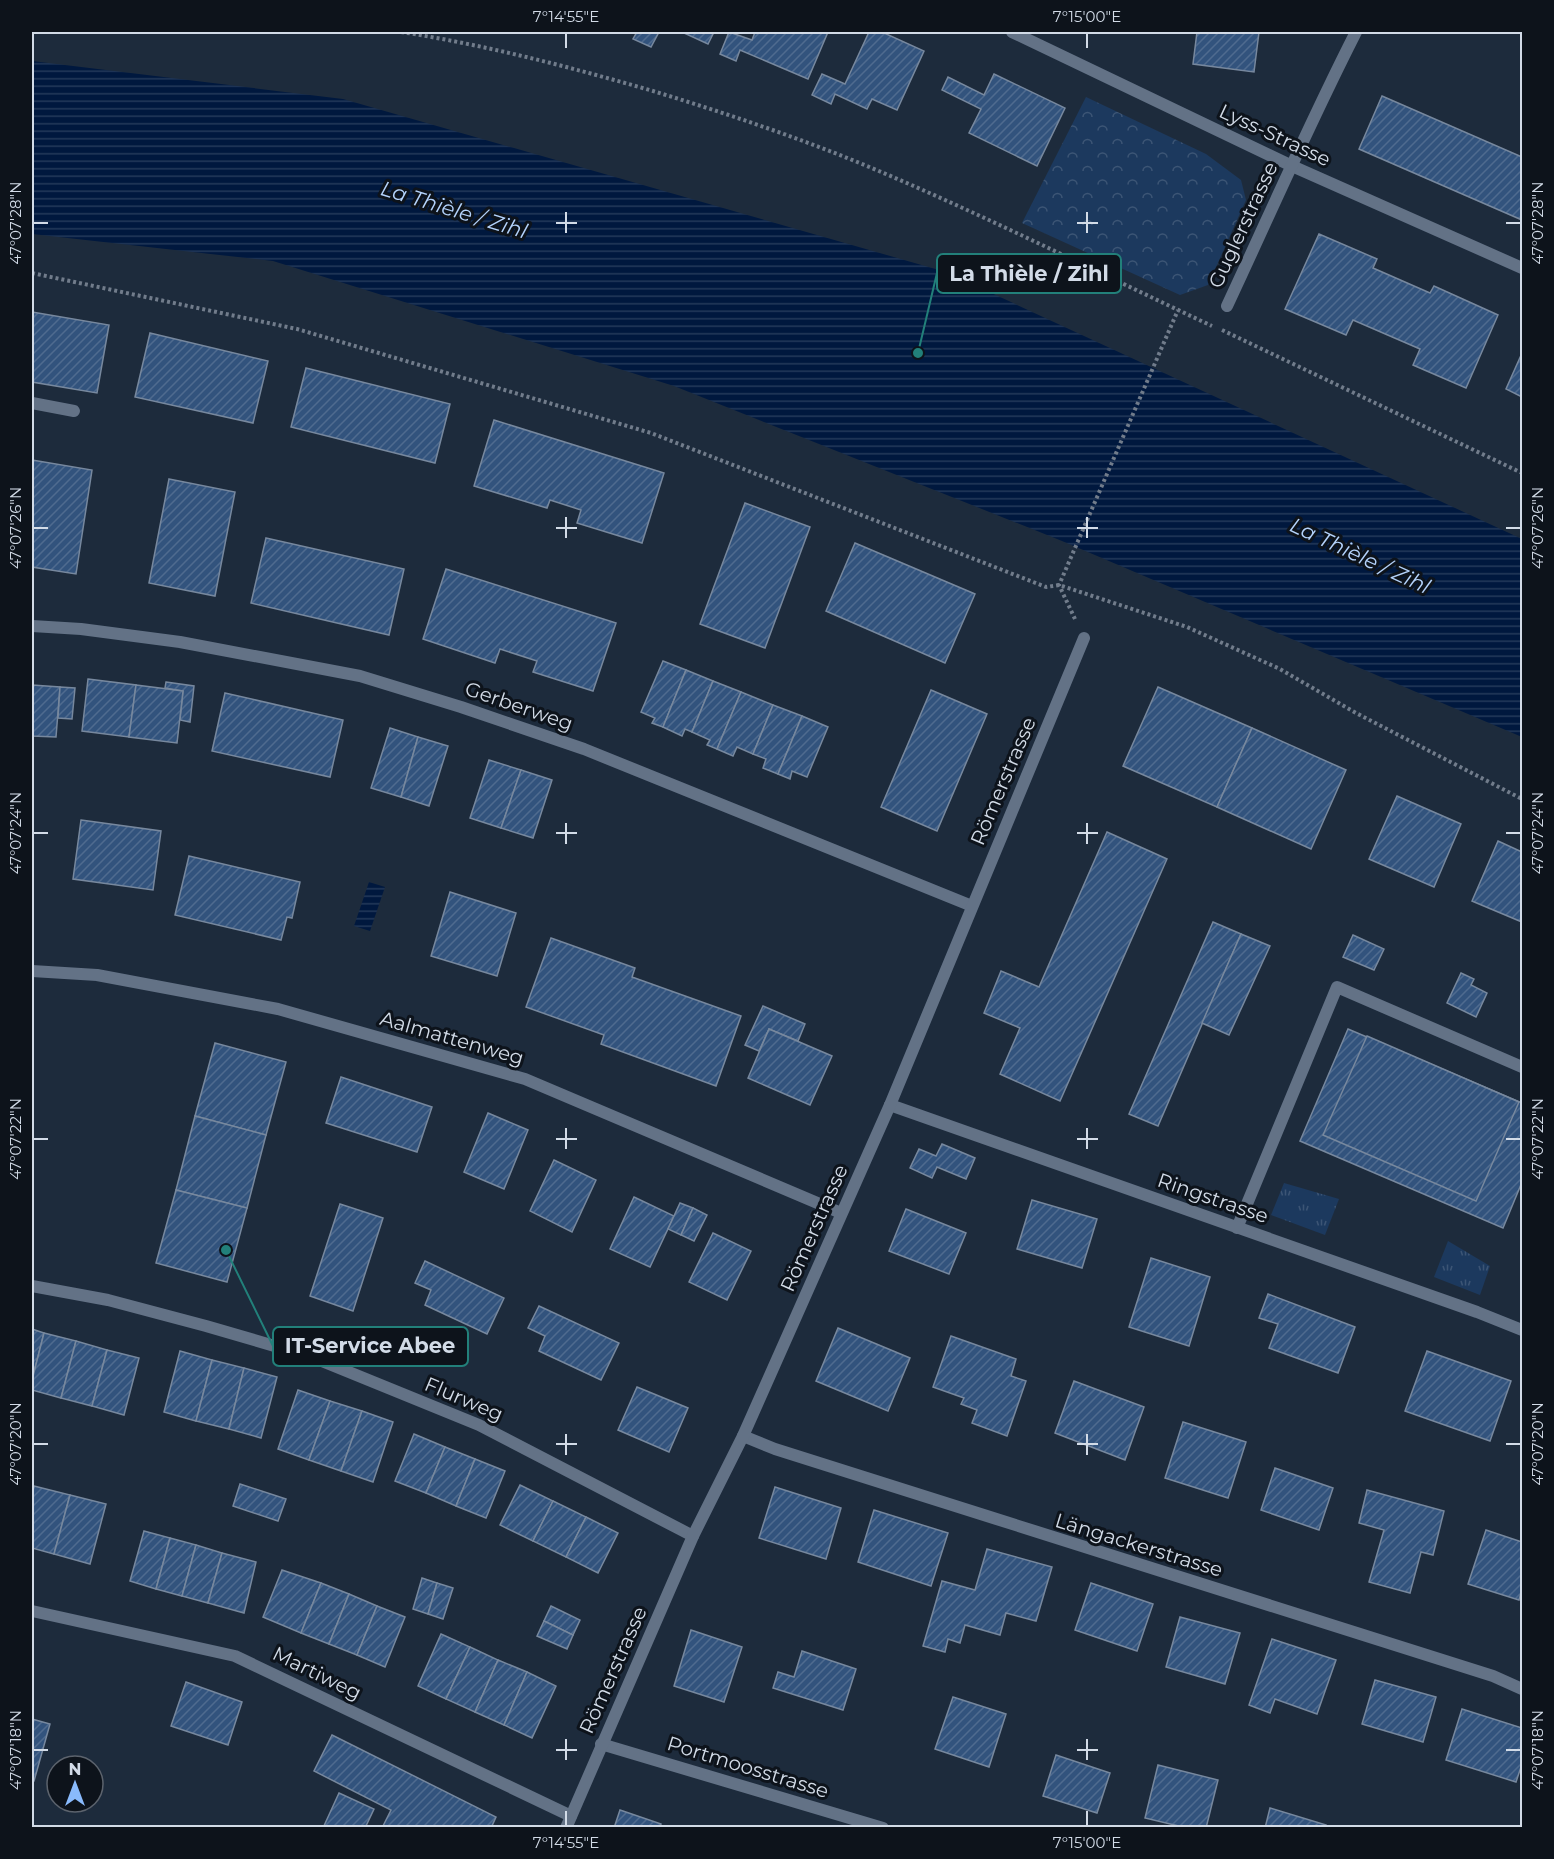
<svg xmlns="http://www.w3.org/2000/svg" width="1554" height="1859" font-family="Montserrat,sans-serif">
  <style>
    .grass { fill: url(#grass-tufts) }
    .park { fill: url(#park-crowns) }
    .water { fill: url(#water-rules) }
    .building { fill: url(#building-hatch); stroke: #77889e; stroke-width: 1.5 }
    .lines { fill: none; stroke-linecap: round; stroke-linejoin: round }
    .path { stroke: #717c8b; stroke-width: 4; stroke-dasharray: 3 3; stroke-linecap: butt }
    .lane { stroke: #637286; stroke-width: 12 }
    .street { stroke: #637286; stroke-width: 12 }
    .ticks { fill: none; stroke: #d2dbe7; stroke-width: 2 }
    .labels { text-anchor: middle; stroke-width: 6; stroke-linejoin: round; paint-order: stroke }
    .street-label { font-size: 20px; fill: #d2dbe7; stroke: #0d131b }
    .water-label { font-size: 21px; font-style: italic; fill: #b4d3fc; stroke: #0d131b }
    .leader { fill: none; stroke: #22807a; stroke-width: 2 }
    .callout-dot { fill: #22807a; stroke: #0d131b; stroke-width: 2 }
    .callout { fill: #0d131b; stroke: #22807a; stroke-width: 2 }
    .callout-label { font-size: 21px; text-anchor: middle; font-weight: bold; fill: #d2dbe7 }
    .neatline { fill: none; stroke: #d2dbe7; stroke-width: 2 }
    .ticks-label { font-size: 15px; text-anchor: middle; fill: #d2dbe7 }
  </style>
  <defs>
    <pattern id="grass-tufts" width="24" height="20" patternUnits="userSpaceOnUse" patternTransform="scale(1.5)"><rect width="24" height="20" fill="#1c395e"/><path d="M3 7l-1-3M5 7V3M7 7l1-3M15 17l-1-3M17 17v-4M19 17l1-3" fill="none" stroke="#3c5575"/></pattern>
    <pattern id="park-crowns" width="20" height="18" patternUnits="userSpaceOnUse" patternTransform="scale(1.5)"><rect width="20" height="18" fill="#1c395e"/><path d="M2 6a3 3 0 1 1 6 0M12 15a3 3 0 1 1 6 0" fill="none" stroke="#3c5575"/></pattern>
    <pattern id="water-rules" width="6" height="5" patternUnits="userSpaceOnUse" patternTransform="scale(1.5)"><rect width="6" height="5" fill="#00183e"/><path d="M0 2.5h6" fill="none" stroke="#24395a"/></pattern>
    <pattern id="building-hatch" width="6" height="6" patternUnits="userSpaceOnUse" patternTransform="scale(1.5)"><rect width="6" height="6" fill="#32537d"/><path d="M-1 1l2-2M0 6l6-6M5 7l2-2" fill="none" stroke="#4f6b8f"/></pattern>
  </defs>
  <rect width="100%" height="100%" fill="#1d2b3c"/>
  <g class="grass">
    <path d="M1284 1183 1339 1199 1325 1235 1271 1215Z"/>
    <path d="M1448 1241 1490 1266 1480 1295 1434 1277Z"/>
  </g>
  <path class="park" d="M1086 97 1206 154 1241 180 1246 200 1208 285 1180 295 1022 223Z"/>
  <g class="water">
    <path d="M32 61 343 99 946 272 1522 539V737L1062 541 674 386 273 261 32 234Z"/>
    <path d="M369 882 385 887 370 931 354 926Z"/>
  </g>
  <g class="building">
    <path d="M637 32H659L651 47 633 39Z"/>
    <path d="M682 32H714L708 44Z"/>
    <path d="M729 32 752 40 755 32H828L808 79 740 50 736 61 720 54Z"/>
    <path d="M869 32H882L924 51 897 110 872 99 867 109 835 94 831 104 812 95 822 74 845 84Z"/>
    <path d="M1197 32H1259L1254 72 1193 64Z"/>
    <path d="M994 74 1065 108 1037 166 969 133 981 109 942 90 948 77 984 95Z"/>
    <path d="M1382 96 1522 157V220L1359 149Z"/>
    <path d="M1319 234 1377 259 1373 268 1430 293 1434 286 1498 315 1466 388 1413 365 1420 349 1353 320 1346 335 1285 309Z"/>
    <path d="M32 312 109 325 97 393 32 382Z"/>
    <path d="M150 333 268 361 253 423 135 397Z"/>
    <path d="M1522 353V397L1506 389Z"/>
    <path d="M306 368 450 404 435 463 291 427Z"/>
    <path d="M494 420 664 473 642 543 577 523 581 510 550 500 547 508 474 486Z"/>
    <path d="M32 460 92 470 76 574 32 567Z"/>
    <path d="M169 479 235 492 215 596 149 583Z"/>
    <path d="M745 503 810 527 765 648 700 624Z"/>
    <path d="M266 538 404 569 389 635 251 603Z"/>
    <path d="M855 543 975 594 945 663 826 611Z"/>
    <path d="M446 569 616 623 593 691 533 672 537 661 500 649 495 663 423 639Z"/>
    <path d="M663 661 686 670 663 727 652 723 655 718 641 712Z"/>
    <path d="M686 670 713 681 692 732 685 729 682 736 663 727Z"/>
    <path d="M88 679 136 685 129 737 82 731Z"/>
    <path d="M713 681 741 692 717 749 707 745 710 740 692 732Z"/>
    <path d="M166 682 194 686 190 722 180 720 183 691 165 688Z"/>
    <path d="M32 685 60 687 56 737 32 736Z"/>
    <path d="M136 685 183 691 177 743 129 737Z"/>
    <path d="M60 687 75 688 72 719 58 718Z"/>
    <path d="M1158 687 1252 728 1217 807 1123 766Z"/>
    <path d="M931 690 987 714 937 831 881 807Z"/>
    <path d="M741 692 773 705 753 754 737 747 733 756 717 749Z"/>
    <path d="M225 693 343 720 330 777 212 751Z"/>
    <path d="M773 705 802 716 778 774 763 768 766 759 753 754Z"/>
    <path d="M802 716 828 727 807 777 792 771 790 779 778 774Z"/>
    <path d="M390 728 418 737 401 797 371 788Z"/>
    <path d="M1252 728 1346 770 1311 849 1217 807Z"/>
    <path d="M418 737 448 746 429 806 401 797Z"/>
    <path d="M489 760 521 770 501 828 470 818Z"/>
    <path d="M521 770 552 780 533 838 501 828Z"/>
    <path d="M1397 796 1461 824 1434 887 1369 859Z"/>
    <path d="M81 820 161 831 153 890 73 879Z"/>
    <path d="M1107 832 1167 859 1060 1101 1000 1074 1020 1028 984 1013 1001 971 1039 987Z"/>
    <path d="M1498 841 1522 852V922L1472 901Z"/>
    <path d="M189 856 300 882 292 918 287 917 281 940 175 915Z"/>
    <path d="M450 892 516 913 497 976 431 956Z"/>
    <path d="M1213 922 1241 934 1158 1126 1129 1114Z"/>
    <path d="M1241 934 1270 946 1229 1035 1202 1023Z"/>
    <path d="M1353 935 1384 949 1374 970 1343 957Z"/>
    <path d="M551 938 635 968 632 977 741 1016 716 1086 601 1044 604 1035 526 1007Z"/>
    <path d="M1461 973 1474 979 1471 985 1487 993 1476 1017 1447 1003Z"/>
    <path d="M763 1006 805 1024 798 1041 769 1029 759 1051 745 1045Z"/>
    <path d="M769 1029 832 1056 810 1105 748 1078Z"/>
    <path d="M1348 1029 1522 1103V1182L1503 1228 1300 1141Z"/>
    <path d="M1367 1036 1519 1102 1476 1201 1323 1135Z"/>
    <path d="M215 1043 286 1062 266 1135 195 1116Z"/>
    <path d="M341 1077 432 1107 417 1152 326 1123Z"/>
    <path d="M488 1113 528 1130 504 1189 464 1172Z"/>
    <path d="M195 1116 266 1135 247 1208 176 1190Z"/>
    <path d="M942 1144 975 1158 966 1179 937 1167 932 1178 910 1168 919 1149 936 1156Z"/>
    <path d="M554 1160 596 1180 572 1232 530 1211Z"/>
    <path d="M176 1190 247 1208 227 1282 156 1263Z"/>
    <path d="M634 1197 674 1216 650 1267 610 1249Z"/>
    <path d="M1032 1200 1097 1219 1082 1268 1017 1249Z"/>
    <path d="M680 1203 693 1208 681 1235 668 1229Z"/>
    <path d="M340 1204 383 1218 353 1311 310 1296Z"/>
    <path d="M693 1208 707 1215 694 1241 681 1235Z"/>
    <path d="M906 1209 966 1233 949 1274 889 1251Z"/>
    <path d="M713 1233 751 1251 727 1300 689 1282Z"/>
    <path d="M1151 1258 1210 1277 1189 1346 1129 1327Z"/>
    <path d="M425 1261 504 1298 487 1334 425 1305 431 1290 415 1283Z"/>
    <path d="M1268 1294 1355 1327 1338 1373 1269 1348 1278 1324 1259 1318Z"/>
    <path d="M539 1306 619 1343 601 1380 539 1351 545 1336 528 1328Z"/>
    <path d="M838 1328 910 1358 888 1411 816 1381Z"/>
    <path d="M32 1329 44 1333 32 1380Z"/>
    <path d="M44 1333 76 1341 61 1398 32 1390V1380Z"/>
    <path d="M951 1336 1016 1359 1011 1376 1026 1381 1007 1436 972 1423 977 1410 961 1404 964 1398 933 1387Z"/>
    <path d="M76 1341 107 1350 92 1406 61 1398Z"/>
    <path d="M107 1350 139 1358 124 1415 92 1406Z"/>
    <path d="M180 1351 212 1360 196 1421 164 1412Z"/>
    <path d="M1427 1351 1511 1381 1490 1441 1405 1411Z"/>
    <path d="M212 1360 244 1368 229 1429 196 1421Z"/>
    <path d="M244 1368 277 1377 261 1438 229 1429Z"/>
    <path d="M1074 1381 1144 1407 1125 1460 1055 1433Z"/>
    <path d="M637 1387 688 1408 669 1452 618 1430Z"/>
    <path d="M298 1390 330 1401 309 1460 278 1449Z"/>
    <path d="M330 1401 362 1411 341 1471 309 1460Z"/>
    <path d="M362 1411 393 1422 373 1482 341 1471Z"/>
    <path d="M1183 1422 1246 1442 1228 1498 1165 1478Z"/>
    <path d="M414 1434 445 1447 426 1493 395 1481Z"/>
    <path d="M445 1447 475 1459 456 1506 426 1493Z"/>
    <path d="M475 1459 505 1471 486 1518 456 1506Z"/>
    <path d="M1275 1468 1333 1488 1319 1530 1261 1510Z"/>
    <path d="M240 1484 286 1499 278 1521 233 1506Z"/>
    <path d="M520 1485 553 1501 533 1541 500 1525Z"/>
    <path d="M34 1486 70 1495 54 1554 32 1548V1495Z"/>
    <path d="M775 1487 841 1508 826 1559 759 1538Z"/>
    <path d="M1367 1490 1444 1511 1433 1555 1421 1552 1410 1593 1369 1582 1384 1530 1359 1523Z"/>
    <path d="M70 1495 106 1504 90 1564 54 1554Z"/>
    <path d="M553 1501 586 1517 566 1557 533 1541Z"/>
    <path d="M874 1510 948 1533 931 1586 858 1562Z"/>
    <path d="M586 1517 618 1533 598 1573 566 1557Z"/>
    <path d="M1486 1530 1522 1542V1589L1519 1600 1468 1584Z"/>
    <path d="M144 1531 170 1538 156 1589 130 1581Z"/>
    <path d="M170 1538 196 1545 182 1596 156 1589Z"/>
    <path d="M196 1545 222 1553 208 1603 182 1596Z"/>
    <path d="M987 1549 1052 1567 1036 1621 1006 1613 1000 1635 965 1625 960 1643 948 1639 945 1652 923 1646 942 1581 975 1590Z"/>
    <path d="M222 1553 256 1562 244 1613 208 1603Z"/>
    <path d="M282 1570 321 1583 301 1633 263 1617Z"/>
    <path d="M422 1578 437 1583 428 1614 413 1609Z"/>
    <path d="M321 1583 349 1594 329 1644 301 1633Z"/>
    <path d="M437 1583 453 1588 443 1619 428 1614Z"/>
    <path d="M1091 1583 1153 1604 1137 1651 1075 1630Z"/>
    <path d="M349 1594 377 1606 357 1655 329 1644Z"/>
    <path d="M377 1606 405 1617 385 1667 357 1655Z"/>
    <path d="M551 1606 580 1620 573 1635 544 1621Z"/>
    <path d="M1180 1617 1240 1633 1225 1684 1166 1667Z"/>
    <path d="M544 1621 573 1635 567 1649 537 1636Z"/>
    <path d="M691 1630 742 1647 724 1702 674 1686Z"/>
    <path d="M441 1634 470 1647 446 1699 418 1686Z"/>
    <path d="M1272 1639 1336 1660 1317 1714 1275 1699 1270 1713 1249 1705Z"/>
    <path d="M470 1647 498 1660 475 1712 446 1699Z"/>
    <path d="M802 1651 856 1669 843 1710 773 1688 778 1672 794 1677Z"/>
    <path d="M498 1660 527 1672 504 1725 475 1712Z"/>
    <path d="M527 1672 556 1686 532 1738 504 1725Z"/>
    <path d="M1375 1680 1436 1697 1423 1742 1362 1724Z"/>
    <path d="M186 1682 242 1702 228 1745 171 1726Z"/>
    <path d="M953 1697 1006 1714 989 1767 935 1749Z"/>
    <path d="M1462 1709 1522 1728V1764L1516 1782 1446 1760Z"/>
    <path d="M32 1719 50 1724 34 1781H32Z"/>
    <path d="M332 1735 496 1817 491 1828 383 1826 391 1810 314 1771Z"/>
    <path d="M1056 1755 1110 1773 1097 1813 1043 1796Z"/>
    <path d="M1158 1765 1218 1780 1206 1828H1187L1145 1818Z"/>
    <path d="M339 1793 374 1809 365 1828H323Z"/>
    <path d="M1270 1808 1326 1825 1325 1828H1265Z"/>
    <path d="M620 1810 661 1824 660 1828H614Z"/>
  </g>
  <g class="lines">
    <g class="path">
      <path d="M401 32C486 45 570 67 653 91 725 113 797 137 867 166 984 215 1097 272 1212 326"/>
      <path d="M32 273 297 329 651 433 1046 587 1059 585 1187 627 1280 669 1356 713 1522 799"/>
      <path d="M1222 330 1522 473"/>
      <path d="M1075 619 1059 585 1178 310"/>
    </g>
    <g class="lane">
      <path d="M32 403 74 411"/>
      <path d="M1237 1228 1337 987 1522 1067"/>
    </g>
    <g class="street">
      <path d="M1012 32 1292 166 1522 268"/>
      <path d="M1227 306C1270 214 1310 122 1356 32"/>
      <path d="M32 626 81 629 180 642 360 676 461 707 584 749 972 906"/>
      <path d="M32 971 97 975 278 1009 525 1079 841 1213"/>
      <path d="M890 1105 1477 1312 1522 1330"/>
      <path d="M32 1286 108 1300 206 1326 312 1357 479 1425 693 1536"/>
      <path d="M743 1436 775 1449 1493 1676 1522 1689"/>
      <path d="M32 1611 235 1656 571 1816"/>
      <path d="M601 1744 883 1828"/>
      <path d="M566 1828 693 1536 743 1436 890 1105 1084 638"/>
    </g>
  </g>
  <path class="ticks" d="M566 33V48M1087 33V48M566 212V233M1087 212V233M33 223H48M556 223H577M1077 223H1098M1506 223H1521M566 517V538M1087 517V538M33 528H48M556 528H577M1077 528H1098M1506 528H1521M566 823V844M1087 823V844M33 833H48M556 833H577M1077 833H1098M1506 833H1521M566 1128V1149M1087 1128V1149M33 1139H48M556 1139H577M1077 1139H1098M1506 1139H1521M566 1434V1455M1087 1434V1455M33 1444H48M556 1444H577M1077 1444H1098M1506 1444H1521M566 1739V1760M1087 1739V1760M33 1750H48M556 1750H577M1077 1750H1098M1506 1750H1521M566 1811V1826M1087 1811V1826"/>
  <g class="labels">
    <g class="street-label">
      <text transform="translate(1275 135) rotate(25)" y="7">Lyss-Strasse</text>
      <text transform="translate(1243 225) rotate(-65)" y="7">Guglerstrasse</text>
      <text transform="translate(519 706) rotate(19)" y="7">Gerberweg</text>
      <text transform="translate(1003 781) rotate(-67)" y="7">Römerstrasse</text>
      <text transform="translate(452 1038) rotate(16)" y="7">Aalmattenweg</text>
      <text transform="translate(1213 1198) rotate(19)" y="7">Ringstrasse</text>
      <text transform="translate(814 1228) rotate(-66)" y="7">Römerstrasse</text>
      <text transform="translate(464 1399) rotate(23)" y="7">Flurweg</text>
      <text transform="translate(1139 1545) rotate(17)" y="7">Längackerstrasse</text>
      <text transform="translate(613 1670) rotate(-66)" y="7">Römerstrasse</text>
      <text transform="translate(317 1673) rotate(26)" y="7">Martiweg</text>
      <text transform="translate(748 1767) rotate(17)" y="7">Portmoosstrasse</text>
    </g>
    <g class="water-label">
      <text transform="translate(454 210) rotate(17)" y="7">La Thièle / Zihl</text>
      <text transform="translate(1360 556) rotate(25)" y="7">La Thièle / Zihl</text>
    </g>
  </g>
  <path class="leader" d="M918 353L937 273M226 1250L273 1346"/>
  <g class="callout-dot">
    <circle cx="918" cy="353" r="6"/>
    <circle cx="226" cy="1250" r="6"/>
  </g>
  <g class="callout">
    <rect x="937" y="254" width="184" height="39" rx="6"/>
    <rect x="273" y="1327" width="195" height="39" rx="6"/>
  </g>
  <g class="callout-label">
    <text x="1029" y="281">La Thièle / Zihl</text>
    <text x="370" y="1353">IT-Service Abee</text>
  </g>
  <rect width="1554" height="1859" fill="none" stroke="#0d131b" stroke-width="66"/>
  <g transform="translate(75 1784)"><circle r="28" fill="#0d131b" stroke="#5c636d" stroke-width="1.5"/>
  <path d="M0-4.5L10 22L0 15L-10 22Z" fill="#89bafc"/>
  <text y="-9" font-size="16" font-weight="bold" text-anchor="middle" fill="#d2dbe7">N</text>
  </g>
  <rect x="33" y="33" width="1488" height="1793" class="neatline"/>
  <g class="ticks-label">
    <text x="566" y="22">7°14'55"E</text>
    <text x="1087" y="22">7°15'00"E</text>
    <text transform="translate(16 223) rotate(-90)" y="5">47°07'28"N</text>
    <text transform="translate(1538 223) rotate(-90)" y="5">47°07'28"N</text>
    <text transform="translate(16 528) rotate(-90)" y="5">47°07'26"N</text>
    <text transform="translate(1538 528) rotate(-90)" y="5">47°07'26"N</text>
    <text transform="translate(16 833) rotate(-90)" y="5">47°07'24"N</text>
    <text transform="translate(1538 833) rotate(-90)" y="5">47°07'24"N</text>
    <text transform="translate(16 1139) rotate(-90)" y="5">47°07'22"N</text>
    <text transform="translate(1538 1139) rotate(-90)" y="5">47°07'22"N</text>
    <text transform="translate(16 1444) rotate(-90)" y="5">47°07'20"N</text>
    <text transform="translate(1538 1444) rotate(-90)" y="5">47°07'20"N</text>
    <text transform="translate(16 1750) rotate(-90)" y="5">47°07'18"N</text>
    <text transform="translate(1538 1750) rotate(-90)" y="5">47°07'18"N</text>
    <text x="566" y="1848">7°14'55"E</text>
    <text x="1087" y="1848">7°15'00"E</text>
  </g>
</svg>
